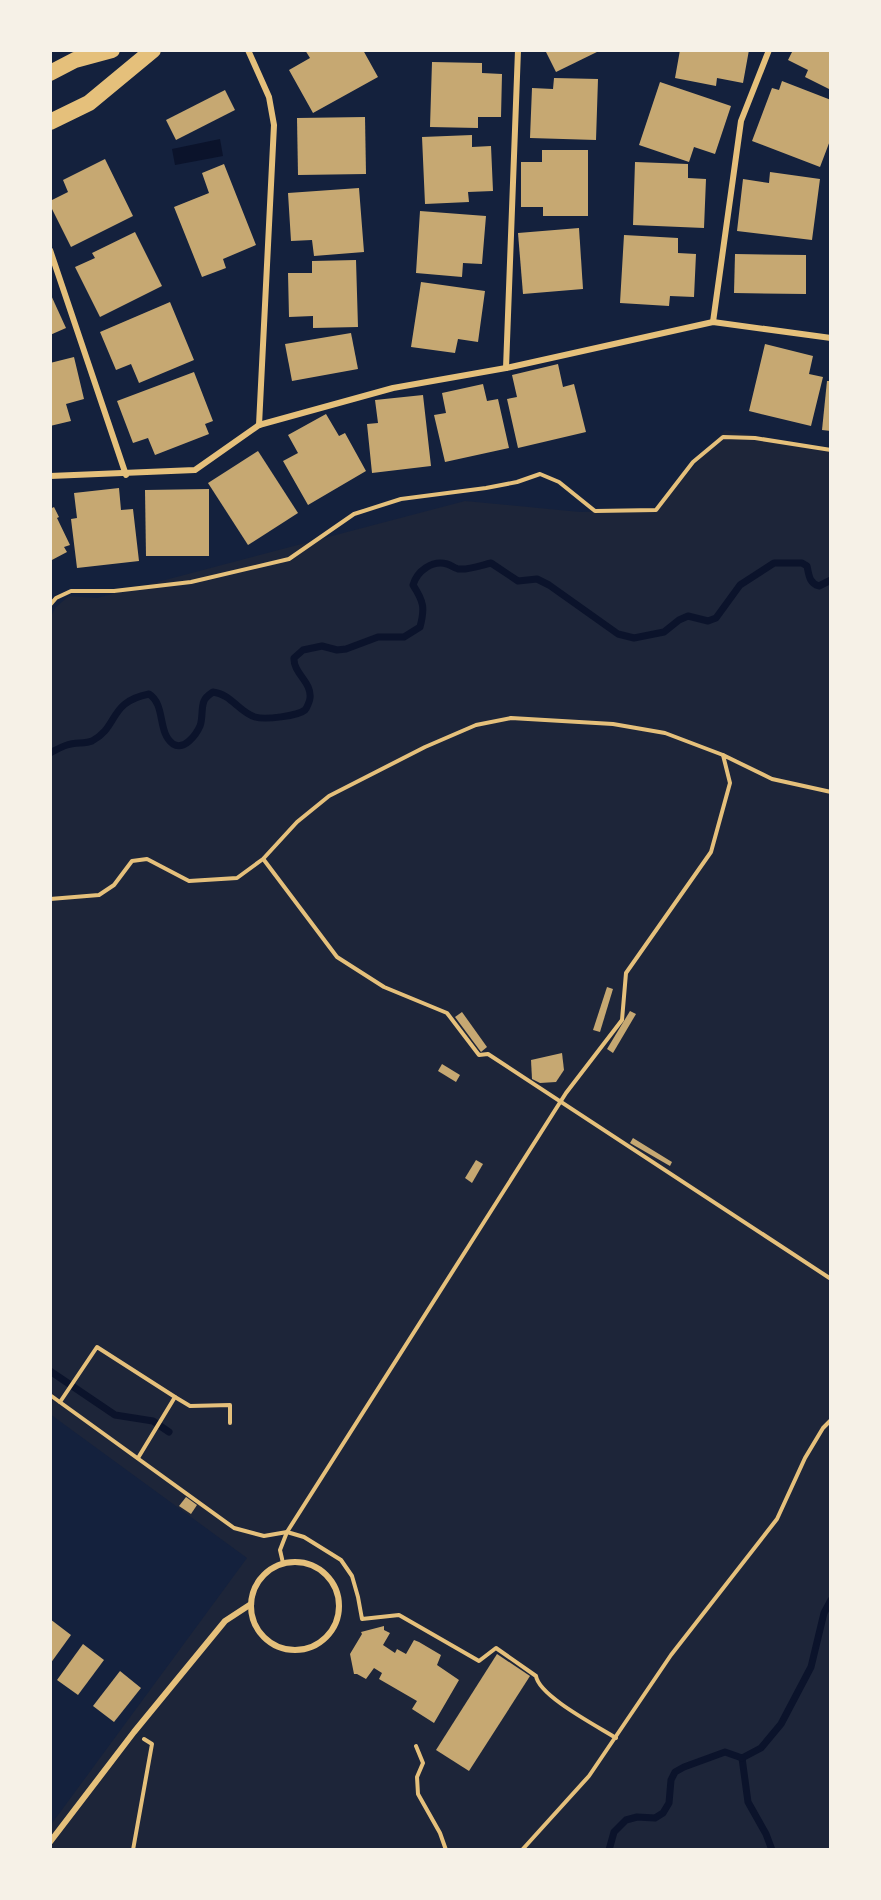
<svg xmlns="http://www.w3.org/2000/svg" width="881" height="1900" font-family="'Source Sans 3',sans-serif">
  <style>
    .green { fill: #1d2539 }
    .water { fill: #0b132b }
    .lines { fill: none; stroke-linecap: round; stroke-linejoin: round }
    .stream { stroke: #0b132b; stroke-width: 7 }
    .building { fill: #c6a872 }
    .path { stroke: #e5c07b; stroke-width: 4 }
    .service { stroke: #e5c07b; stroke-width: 6 }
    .secondary { stroke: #e5c07b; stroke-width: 16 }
  </style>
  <rect width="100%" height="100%" fill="#14213d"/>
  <path class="green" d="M725 430 831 450V1850H50V1826L247 1558 50 1414 51 616 56 607 69 596 97 598 465 501 580 512 656 510Z"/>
  <path class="water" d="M220 139 223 156 175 165 172 149Z"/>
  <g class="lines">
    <g class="stream">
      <path d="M50 753C56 750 61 747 67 745 75 742 85 744 92 741 119 727 108 702 149 694 166 705 157 732 173 744 184 751 196 735 200 726 203 718 201 708 204 701 205 698 210 694 213 692 231 694 239 712 255 717 265 720 298 716 305 710 307 708 310 700 310 698 312 682 293 673 294 658L303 650 322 646 337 650 346 649 378 637H404L420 627C425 608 424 602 413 585 417 571 432 560 447 564 451 565 456 569 459 569 469 570 482 565 491 563L518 581 537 579 549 585 618 634 634 638 664 632 679 620 688 616 708 621 716 618 740 585 774 563H802L807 566C809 575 809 583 819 586L831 580"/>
      <path d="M50 1371 115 1415 153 1421 169 1432"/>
      <path d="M742 1758 748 1802 766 1834 772 1850"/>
      <path d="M609 1850 614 1832 626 1820 637 1817 655 1818 663 1813 669 1803 671 1780 675 1772 684 1767 725 1752 742 1758 761 1748 781 1724 811 1667 824 1613 831 1600"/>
    </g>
  </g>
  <g class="building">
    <path d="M305 50H363L378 77 313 113 289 70 310 58Z"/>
    <path d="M545 50H601L556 72Z"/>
    <path d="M680 50H749L743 83 717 78 716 86 675 78Z"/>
    <path d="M793 50H831V90L805 77 808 70 788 60Z"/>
    <path d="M432 62 482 63V73L502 74 501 117H478V128L430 127Z"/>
    <path d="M554 78 598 79 596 140 530 138 532 88 553 89Z"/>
    <path d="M782 81 831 100V138L820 167 752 141 772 88 779 90Z"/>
    <path d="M660 82 731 106 715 154 694 147 689 162 639 145Z"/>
    <path d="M225 90 235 110 176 140 166 120Z"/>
    <path d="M365 117 366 174 298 175 297 118Z"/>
    <path d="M472 135V147L491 146 493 191 468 192 469 202 425 204 422 137Z"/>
    <path d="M542 150H588V216H543V207H521V162H542Z"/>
    <path d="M105 159 133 216 71 247 50 205V201L68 192 63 180Z"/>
    <path d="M635 162 688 164V178L706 179 704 228 633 225Z"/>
    <path d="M224 164 256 245 223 259 226 268 202 277 174 207 209 193 202 173Z"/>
    <path d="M770 172 820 179 812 240 737 231 743 179 769 183Z"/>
    <path d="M359 188 364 252 314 256 312 240 291 241 288 193Z"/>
    <path d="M420 211 486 216 482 264 463 263 462 277 416 273Z"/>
    <path d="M579 228 583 289 523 294 518 233Z"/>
    <path d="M135 232 162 286 100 317 75 267 95 258 92 253Z"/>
    <path d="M624 235 678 238V253L696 254 694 297 670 296 669 306 620 303Z"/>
    <path d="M735 254 806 255V294L734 293Z"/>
    <path d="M356 260 358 327 313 328V316L289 317 288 273H312V261Z"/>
    <path d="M421 282 485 291 478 342 458 339 455 353 411 347Z"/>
    <path d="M50 293 66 328 50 335Z"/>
    <path d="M170 302 194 360 139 383 131 364 116 370 100 332Z"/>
    <path d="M351 333 358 369 292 381 285 344Z"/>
    <path d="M765 344 813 356 809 374 823 377 811 426 749 411Z"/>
    <path d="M74 357 84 399 66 404 71 421 50 426V363Z"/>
    <path d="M558 364 563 387 574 384 586 432 518 448 507 399 517 397 512 375Z"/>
    <path d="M194 372 213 421 205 424 209 434 155 455 148 438 133 443 117 401Z"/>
    <path d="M827 381H831V431L822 430Z"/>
    <path d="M483 384 487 401 498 399 509 448 445 462 434 415 446 413 442 393Z"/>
    <path d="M423 395 431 466 372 473 367 424 378 423 375 400Z"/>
    <path d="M326 414 339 436 345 433 366 471 308 505 283 461 298 453 288 435Z"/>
    <path d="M258 451 298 513 248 545 208 483Z"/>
    <path d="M119 488 121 510 133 509 139 561 77 568 71 519 77 518 74 493Z"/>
    <path d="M209 489V556H146L145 490Z"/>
    <path d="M54 507 59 517 57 518 70 545 64 547 67 552 50 561V509Z"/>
    <path d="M607 987 613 989 600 1032 593 1030Z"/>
    <path d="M630 1011 636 1014 613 1053 607 1049Z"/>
    <path d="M462 1012 487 1047 481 1052 455 1017Z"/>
    <path d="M562 1053 564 1070 556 1082 540 1083 532 1079 531 1060Z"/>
    <path d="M442 1064 460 1075 456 1082 438 1071Z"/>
    <path d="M633 1138 672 1162 670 1166 630 1143Z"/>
    <path d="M476 1160 483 1164 472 1183 465 1178Z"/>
    <path d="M186 1497 197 1505 191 1514 179 1506Z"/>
    <path d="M50 1619 71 1635 50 1664Z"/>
    <path d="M384 1626V1630L390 1633 383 1645 395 1653 397 1649 406 1654 414 1640 419 1642 441 1655 437 1665 459 1680 434 1723 412 1709 417 1701 379 1679 382 1673 374 1668 366 1679 357 1674H354L350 1654 362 1634 361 1632Z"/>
    <path d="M83 1644 104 1660 78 1695 57 1680Z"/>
    <path d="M497 1654 530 1676 469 1771 436 1750Z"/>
    <path d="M120 1671 141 1688 114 1722 93 1706Z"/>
  </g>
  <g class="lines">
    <g class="path">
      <path d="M50 605 56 598 71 591H114L191 582 289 559 354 514 401 499 486 488 517 482 540 474 559 482 595 511 656 510 693 462 723 437 755 438 831 450"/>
      <path d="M264 860 337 957 384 987 447 1013 479 1055 488 1054 831 1279"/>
      <path d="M50 899 99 895 114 885 132 861 147 859 189 881 237 878 263 859 297 822 329 796 425 747 476 725 511 718 613 724 665 733 723 755"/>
      <path d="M50 1395 234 1528 264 1536 287 1532 304 1537 341 1560 352 1576 358 1597 362 1619 399 1615 479 1661 496 1648 536 1676C539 1696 597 1726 616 1738"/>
      <path d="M175 1397 190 1406 230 1405V1423"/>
      <path d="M60 1402 97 1347 175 1397 138 1458"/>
      <path d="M283 1563 280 1550 287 1532 566 1093 622 1020 626 973 711 852 730 783 723 755 772 779 831 792"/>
      <path d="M416 1746 423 1763 417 1777 418 1794 440 1833 446 1850"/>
      <path d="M133 1850 152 1744 144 1739"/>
      <path d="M522 1850 589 1776 671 1655 777 1519 805 1458 823 1428 831 1420"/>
    </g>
    <g class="service">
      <path d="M248 50 269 97 274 125 259 425"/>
      <path d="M50 250 126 475"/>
      <path d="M713 322 741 121 769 50"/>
      <path d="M506 368 518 50"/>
      <path d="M50 476 195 470 259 425 393 388 506 368 713 322 831 338"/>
      <circle cx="295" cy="1606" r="44"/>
      <path d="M50 1842 134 1732 225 1621 251 1604"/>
    </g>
    <g class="secondary">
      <path d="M50 73 75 60 112 50"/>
      <path d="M50 122 89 103 153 50"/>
    </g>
  </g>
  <rect width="881" height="1900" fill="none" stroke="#f6f1e7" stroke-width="104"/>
</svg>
